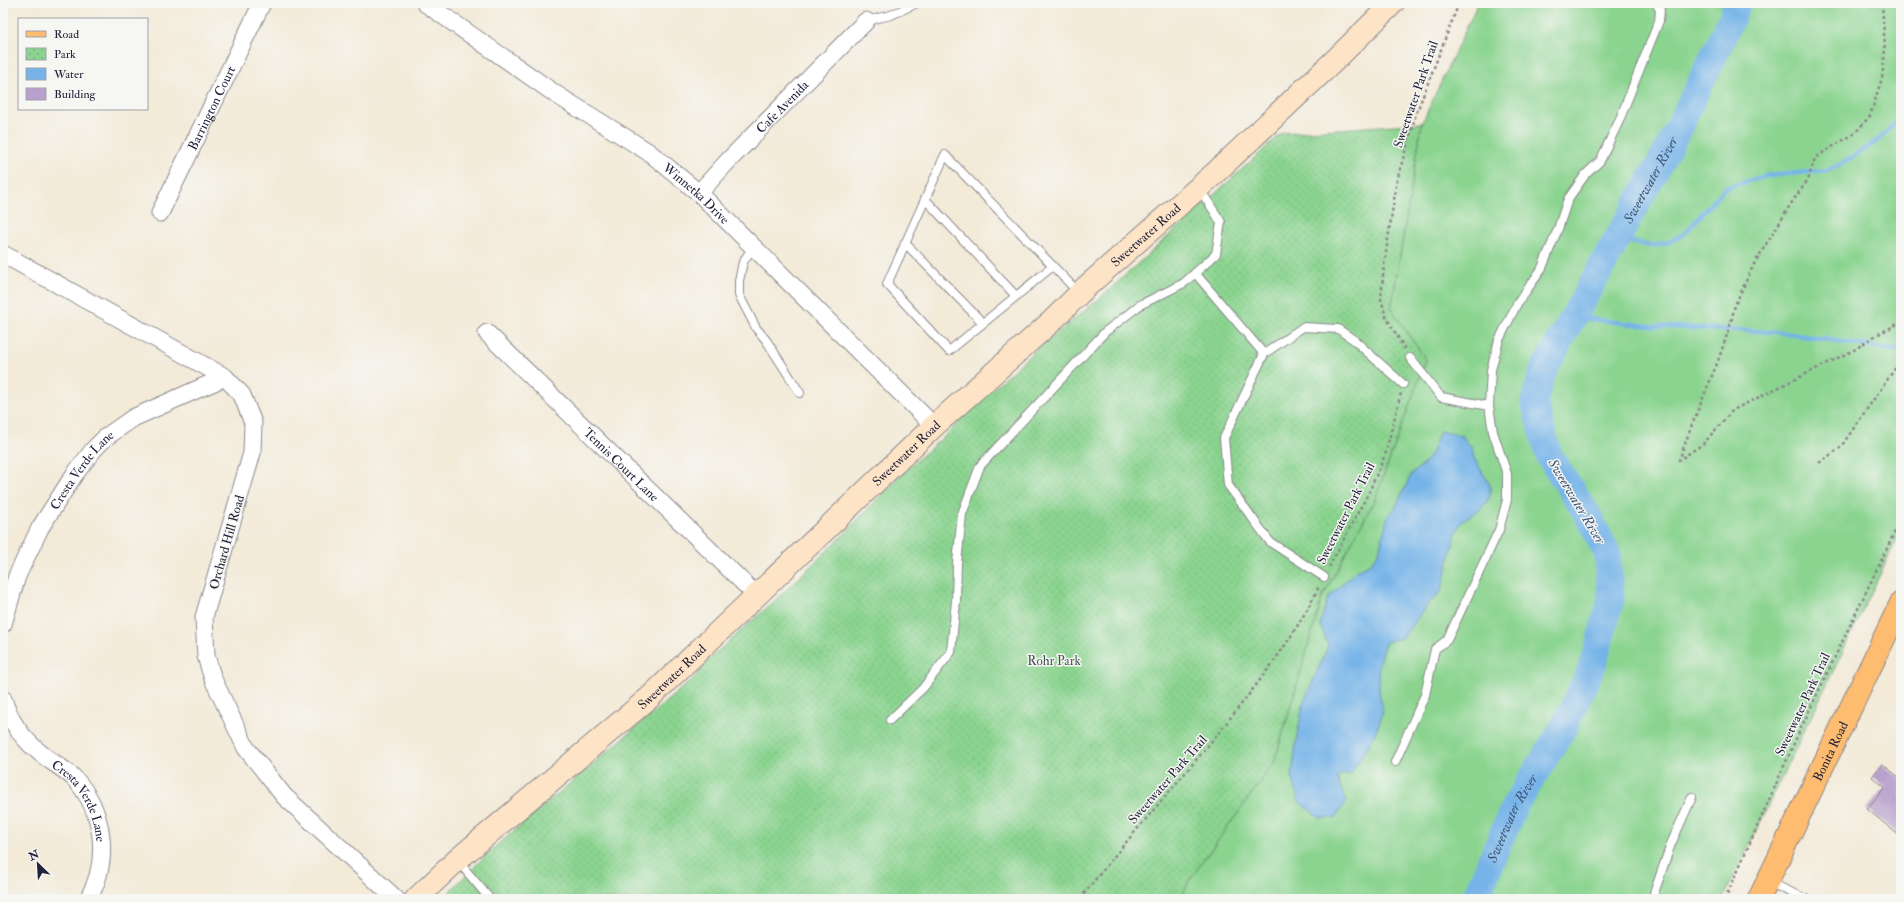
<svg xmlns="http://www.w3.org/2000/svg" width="1904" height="902" font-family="'IM FELL Double Pica',serif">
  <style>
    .green { fill: #8bd490; stroke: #567b66 }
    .park { fill: url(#park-dots); stroke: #567b66 }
    .water { fill: #75b3e8; stroke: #4c6a92 }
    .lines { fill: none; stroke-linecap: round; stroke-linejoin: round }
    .stream { stroke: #75b3e8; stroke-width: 4.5 }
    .river { stroke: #75b3e8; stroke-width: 27 }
    .building { fill: #b8a0cc }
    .service-casing { stroke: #8a868a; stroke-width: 10 }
    .minor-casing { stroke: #8a868a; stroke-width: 19 }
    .secondary-casing { stroke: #8a868a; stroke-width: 24 }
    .primary-casing { stroke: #8a868a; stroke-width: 24 }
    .path { stroke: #8a868a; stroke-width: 2.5; stroke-dasharray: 3 3; stroke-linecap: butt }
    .service { stroke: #fff; stroke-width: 8 }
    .minor { stroke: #fff; stroke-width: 17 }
    .secondary { stroke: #fee4c6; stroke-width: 22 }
    .primary { stroke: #fdbc70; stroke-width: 22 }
    .labels { text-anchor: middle; stroke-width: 3; stroke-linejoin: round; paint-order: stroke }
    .street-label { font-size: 13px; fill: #22223b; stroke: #f6f6f2 }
    .park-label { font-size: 13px; fill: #425754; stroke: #f6f6f2 }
    .water-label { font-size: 14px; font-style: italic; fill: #3f5578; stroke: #f6f6f2 }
  </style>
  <defs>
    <pattern id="park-dots" width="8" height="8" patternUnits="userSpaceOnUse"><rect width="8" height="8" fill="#8bd490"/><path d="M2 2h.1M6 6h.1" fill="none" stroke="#78b67d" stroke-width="1.8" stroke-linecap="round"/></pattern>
  </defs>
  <rect width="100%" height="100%" fill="#f6f6f2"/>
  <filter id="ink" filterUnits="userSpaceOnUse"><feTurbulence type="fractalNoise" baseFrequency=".025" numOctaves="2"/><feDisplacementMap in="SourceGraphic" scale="8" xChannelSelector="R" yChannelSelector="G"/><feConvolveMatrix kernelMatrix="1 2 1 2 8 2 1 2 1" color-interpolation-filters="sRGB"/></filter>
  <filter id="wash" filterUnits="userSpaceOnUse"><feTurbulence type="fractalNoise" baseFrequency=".012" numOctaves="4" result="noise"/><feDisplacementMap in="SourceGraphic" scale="16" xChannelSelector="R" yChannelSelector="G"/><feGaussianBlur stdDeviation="0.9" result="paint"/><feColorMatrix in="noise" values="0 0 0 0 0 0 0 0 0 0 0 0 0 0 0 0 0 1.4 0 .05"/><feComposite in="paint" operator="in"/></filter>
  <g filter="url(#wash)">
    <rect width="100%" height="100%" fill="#f3ead8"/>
    <path class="green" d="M1478 3H1901V531L1723 899H1180L1192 876 1274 763 1322 598 1375 499 1426 360 1391 310 1422 123Z"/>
    <path class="park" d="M1422 123 1391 309 1426 360 1375 499 1322 598 1274 763 1192 876 1180 899H442L487 854 695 677 707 661 771 604 843 535 904 471 945 436 976 404 1030 355 1099 299 1282 133Z"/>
    <path class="water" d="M1440 431 1462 436 1472 448 1474 458 1490 485V497L1480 510 1463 520 1456 532 1441 592 1429 603 1402 638 1386 642C1377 662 1377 675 1380 696 1381 701 1384 709 1382 714 1377 736 1362 754 1351 774H1342L1337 778 1346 802 1335 818H1320L1299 802 1292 776 1296 742 1303 704 1328 646 1320 624 1328 598 1357 570 1371 563 1379 552 1388 515 1395 508 1412 473 1423 465 1431 454Z"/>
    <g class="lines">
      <g class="stream">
        <path d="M1619 236 1630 242 1652 246 1669 242 1684 234 1725 188 1766 176 1829 170 1843 163 1877 141 1901 118"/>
        <path d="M1574 317 1648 326 1777 332 1901 351"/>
      </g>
      <path class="river" id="s1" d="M1475 899 1514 807 1564 727 1594 662 1611 599 1607 553 1587 514 1549 456 1534 402 1543 371 1671 143 1732 18 1737 3"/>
    </g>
    <g id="blocks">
      <path class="building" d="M1882 764 1901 779V837L1867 809 1885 787 1872 777Z"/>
    </g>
  </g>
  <g filter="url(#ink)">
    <use href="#blocks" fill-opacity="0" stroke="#8a868a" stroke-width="1"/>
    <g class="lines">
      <defs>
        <g id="service">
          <path d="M866 21 891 15 917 3"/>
          <path d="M925 199 1016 296"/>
          <path d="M905 243 983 323"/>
          <path d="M753 247 743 262 739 281V295L756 328 766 340 800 393"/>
          <path d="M1053 266 949 351 887 284 945 155 1079 293"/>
          <path d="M1195 273 1264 354 1224 438 1228 485 1270 542 1324 577"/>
          <path d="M1264 354 1303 327 1338 329 1354 340 1403 384"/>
          <path d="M1410 358 1441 397 1489 406"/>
          <path d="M890 720 923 688 951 652 956 601 957 563 962 514 980 466 1105 332 1140 305 1184 283 1216 254 1221 222 1199 188"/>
          <path d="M1395 762 1425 695 1435 649 1447 640 1499 530 1507 500V474L1493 432 1489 406 1491 370 1499 340 1517 304 1541 270 1558 229 1568 199 1585 175 1600 161 1619 121 1659 21 1660 10 1656 3"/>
          <path d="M457 860 490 899"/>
          <path d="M1768 882 1806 899"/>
          <path d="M1652 899 1671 844 1692 797"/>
        </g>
        <g id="minor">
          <path id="s2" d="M425 3 557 95 650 153 699 193 934 426"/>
          <path id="s3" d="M699 193 727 162 866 21"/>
          <path id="s4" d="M160 213 262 3"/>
          <path d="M3 254 225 377 242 395 253 423 252 453 204 617 206 656 213 679 246 748 284 796 396 899"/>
          <path id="s5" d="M487 333 757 596"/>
          <path id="s6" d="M3 624 17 576 40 528 74 475 94 449 106 437 133 418 225 377"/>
          <path id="s7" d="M3 699C9 719 22 738 38 751 49 761 62 767 73 777 104 809 111 860 88 899"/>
        </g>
        <g id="secondary">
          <path id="s8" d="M416 899 457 860 649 698 934 426 1052 321 1086 287 1214 174 1333 62 1393 3"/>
        </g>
        <g id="primary">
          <path id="s9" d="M1759 899 1901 603"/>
        </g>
      </defs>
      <use href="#service" class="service-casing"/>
      <use href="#minor" class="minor-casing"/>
      <use href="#secondary" class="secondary-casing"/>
      <use href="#primary" class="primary-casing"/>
      <g class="path">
        <path d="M1882 3 1885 49 1882 78 1870 116 1855 133 1819 155 1814 161 1808 180 1794 199 1754 264 1735 305 1730 326 1718 361 1693 422 1679 460 1703 444 1733 410 1854 350 1873 337 1901 322"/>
        <path d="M1405 349 1386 317 1381 299 1384 265 1397 180 1416 114 1459 3"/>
        <path d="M1819 463 1840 448 1901 360"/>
        <path d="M1329 567 1369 492 1385 455 1401 393"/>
        <path d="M1080 899C1131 833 1188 773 1239 707 1269 669 1299 629 1319 586"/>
        <path d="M1725 899 1800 730 1901 519"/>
      </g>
      <use href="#service" class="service"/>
      <use href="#minor" class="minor"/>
      <use href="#secondary" class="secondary"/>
      <use href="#primary" class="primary"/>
    </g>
  </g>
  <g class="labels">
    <g class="street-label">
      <text transform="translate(1415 94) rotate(-71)" y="5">Sweetwater Park Trail</text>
      <text dy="5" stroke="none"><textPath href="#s3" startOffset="120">Cafe Avenida</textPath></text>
      <text dy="5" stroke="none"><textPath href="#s4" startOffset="117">Barrington Court</textPath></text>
      <text dy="5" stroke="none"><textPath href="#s2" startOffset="332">Winnetka Drive</textPath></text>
      <text dy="5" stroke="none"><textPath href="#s8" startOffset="987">Sweetwater Road</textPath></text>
      <text dy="5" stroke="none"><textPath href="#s8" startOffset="663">Sweetwater Road</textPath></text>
      <text dy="5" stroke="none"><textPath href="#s5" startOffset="188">Tennis Court Lane</textPath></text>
      <text dy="5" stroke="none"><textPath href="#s6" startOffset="175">Cresta Verde Lane</textPath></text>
      <text transform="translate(1345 513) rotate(-63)" y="5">Sweetwater Park Trail</text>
      <text transform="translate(226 542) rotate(-74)" y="5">Orchard Hill Road</text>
      <text dy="5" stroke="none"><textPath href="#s8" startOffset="339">Sweetwater Road</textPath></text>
      <text transform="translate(1802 704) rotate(-65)" y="5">Sweetwater Park Trail</text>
      <text dy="5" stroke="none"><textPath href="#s9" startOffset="164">Bonita Road</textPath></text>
      <text transform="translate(1167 779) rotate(-49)" y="5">Sweetwater Park Trail</text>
      <text dy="5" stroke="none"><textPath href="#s7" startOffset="131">Cresta Verde Lane</textPath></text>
    </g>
    <g class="park-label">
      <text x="1054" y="665">Rohr Park</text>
    </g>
    <g class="water-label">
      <text dy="5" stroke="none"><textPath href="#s1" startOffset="798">Sweetwater River</textPath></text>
      <text transform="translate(1577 501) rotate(59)" y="5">Sweetwater River</text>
      <text dy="5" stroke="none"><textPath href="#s1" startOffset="89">Sweetwater River</textPath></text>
    </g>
  </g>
  <rect width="1904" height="902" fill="none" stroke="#f6f6f2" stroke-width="16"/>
  <rect x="18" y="18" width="130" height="92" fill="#f6f6f2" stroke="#a1a1a9"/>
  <rect x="26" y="31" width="20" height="6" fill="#fdbc70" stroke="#a1a1a9"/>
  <text x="54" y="38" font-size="12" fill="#22223b">Road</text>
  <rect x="26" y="48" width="20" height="12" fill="url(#park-dots)" stroke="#a1a1a9"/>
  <text x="54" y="58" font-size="12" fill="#22223b">Park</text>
  <rect x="26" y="68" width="20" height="12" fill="#75b3e8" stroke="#a1a1a9"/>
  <text x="54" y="78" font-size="12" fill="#22223b">Water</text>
  <rect x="26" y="88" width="20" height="12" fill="#b8a0cc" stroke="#a1a1a9"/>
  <text x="54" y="98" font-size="12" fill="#22223b">Building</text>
  <g transform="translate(38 864) rotate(335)" stroke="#f6f6f2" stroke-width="3" paint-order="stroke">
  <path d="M0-3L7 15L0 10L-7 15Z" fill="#22223b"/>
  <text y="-6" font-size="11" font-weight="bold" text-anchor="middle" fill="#22223b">N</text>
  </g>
</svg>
